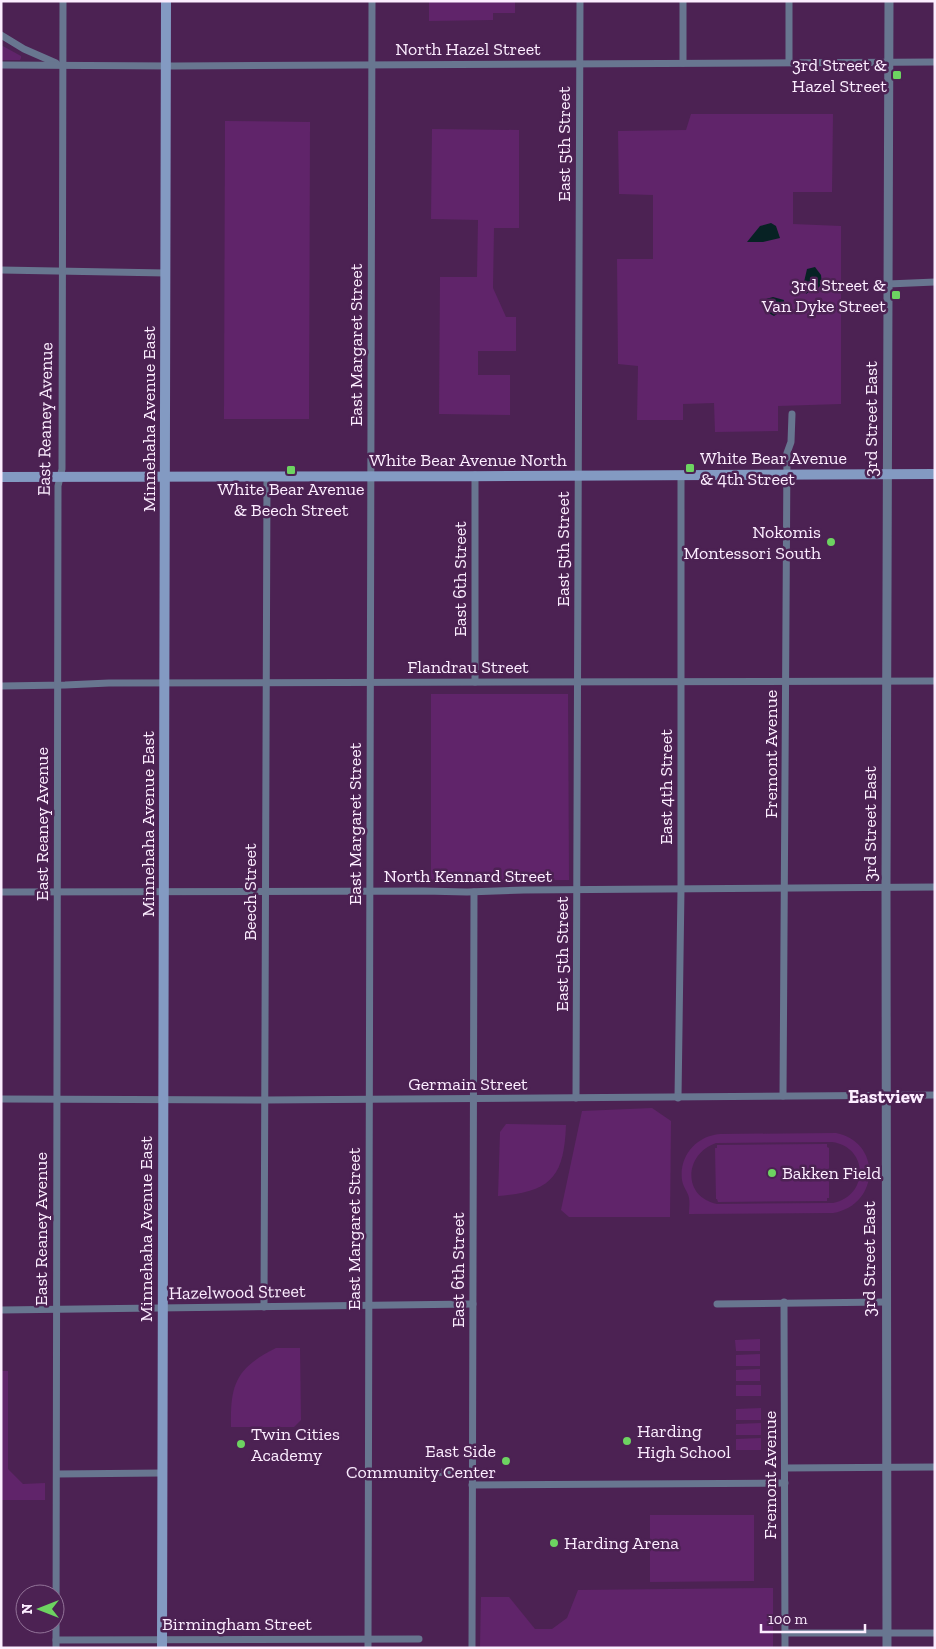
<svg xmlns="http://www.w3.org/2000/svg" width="936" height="1649" font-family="'Zilla Slab',serif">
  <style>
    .green { fill: #60246a; fill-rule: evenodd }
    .water { fill: #072224 }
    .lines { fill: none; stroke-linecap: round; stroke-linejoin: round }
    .minor { stroke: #687690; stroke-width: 7 }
    .tertiary { stroke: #687690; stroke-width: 9 }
    .secondary { stroke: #839ac2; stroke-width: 10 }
    .poi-dot { fill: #6dd361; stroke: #4c2253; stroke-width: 2 }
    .labels { text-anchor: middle; stroke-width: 5; stroke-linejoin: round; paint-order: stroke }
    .street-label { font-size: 18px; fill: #fcedff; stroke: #4c2253 }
    .poi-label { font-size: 18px; fill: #fcedff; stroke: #4c2253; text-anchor: start }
    .neighbourhood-label { font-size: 19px; font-weight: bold; fill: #fcedff; stroke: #4c2253 }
  </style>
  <rect width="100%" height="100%" fill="#4c2253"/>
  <g class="green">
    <path d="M429 1H515V13H493V20L429 21Z"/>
    <path d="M1 45 21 56V58L20 60H1Z"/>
    <path d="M691 114H833L832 192H793V224L841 226V404L778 406V431L715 432 714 403 683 404V420H637L638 366 618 364 617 259H653V195L619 194 618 131 686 130Z"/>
    <path d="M225 121 310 122 309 419H224Z"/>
    <path d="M432 129 519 130V228H494L493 288 506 317H516V351H478V375H510V415L439 414 440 277H477L478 220 431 219Z"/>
    <path d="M431 694H568L569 880 431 881Z"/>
    <path d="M652 1108 671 1121 670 1217H569L561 1210 582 1111Z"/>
    <path d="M506 1124 566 1125C564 1177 551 1192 498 1196L500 1132Z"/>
    <path d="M836 1133C882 1142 880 1205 833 1213L689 1214C689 1209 690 1203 689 1198 688 1192 683 1187 682 1180 679 1156 696 1136 720 1134ZM832 1142C869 1147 869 1196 833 1203L717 1204C682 1197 684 1154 716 1143Z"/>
    <path d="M827 1144V1147L829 1148V1198H827V1201L718 1202 717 1199H716L715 1148H717V1145Z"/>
    <path d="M760 1339V1351H736L735 1340Z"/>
    <path d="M276 1348H300L301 1420 294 1427H231C230 1384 236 1368 276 1348Z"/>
    <path d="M760 1354V1366H736V1355Z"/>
    <path d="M760 1369V1381H736V1370Z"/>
    <path d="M1 1371H8V1469L23 1484 45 1483V1500H2L1 1551Z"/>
    <rect x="736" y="1385" width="25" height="11"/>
    <path d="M761 1408V1420H736V1409Z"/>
    <path d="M761 1423V1435H736V1424Z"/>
    <path d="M761 1438V1450H736V1439Z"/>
    <path d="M650 1515H754V1581L650 1582Z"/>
    <path d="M773 1588V1648L480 1647 481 1597H509L535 1629H552L567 1618 578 1590Z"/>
  </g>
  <g class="water">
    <path d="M771 223 776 226 780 238 763 242H747L760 226Z"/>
    <path d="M815 267 821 275 822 284 816 290 810 291 806 294 804 282 807 269Z"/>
    <path d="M773 297 784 300 783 310 774 316 765 311 766 299Z"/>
  </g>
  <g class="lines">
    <g class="minor">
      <path d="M1 35 24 49 56 63"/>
      <path d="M789 62V1"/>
      <path d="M683 63V1"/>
      <path d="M1 65 174 66 935 62"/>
      <path d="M1 270 166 273"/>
      <path d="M888 284 935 282"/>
      <path d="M475 475V682"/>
      <path d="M1 686 65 685 109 683 935 681"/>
      <path d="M1 892 424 891 467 892 524 890 935 887"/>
      <path d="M783 1096 787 453 791 442 792 414"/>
      <path d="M576 1098 580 1"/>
      <path d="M678 1098 681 889V476"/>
      <path d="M1 1099 265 1100 935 1095"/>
      <path d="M784 1302 785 1648"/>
      <path d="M717 1304 886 1302"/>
      <path d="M264 1307 267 478"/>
      <path d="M1 1310 473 1304"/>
      <path d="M785 1468 935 1467"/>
      <path d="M368 1473 473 1472"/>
      <path d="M57 1474 162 1473"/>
      <path d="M472 1485 785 1483"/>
      <path d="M785 1633H935"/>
      <path d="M56 1640 419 1639"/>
      <path d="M56 1648 58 486 62 469 63 1"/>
      <path d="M368 1648 372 1"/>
      <path d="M472 1648 474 892"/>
    </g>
    <path class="tertiary" d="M887 1648 886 888 889 1"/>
    <g class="secondary">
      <path d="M1 477C312 476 624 477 935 474"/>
      <path d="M162 1648 166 1"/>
    </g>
  </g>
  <g class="poi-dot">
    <rect x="892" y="70" width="10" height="10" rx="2.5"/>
    <rect x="891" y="290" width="10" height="10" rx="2.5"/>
    <rect x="685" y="463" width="10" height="10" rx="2.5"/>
    <rect x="286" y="465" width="10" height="10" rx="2.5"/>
    <circle cx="831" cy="542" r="5"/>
    <circle cx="772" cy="1173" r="5"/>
    <circle cx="627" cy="1441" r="5"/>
    <circle cx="241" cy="1444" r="5"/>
    <circle cx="506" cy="1461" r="5"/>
    <circle cx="554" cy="1543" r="5"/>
  </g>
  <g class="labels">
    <g class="street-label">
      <text x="468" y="55">North Hazel Street</text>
      <text transform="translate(564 144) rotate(-90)" y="6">East 5th Street</text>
      <text transform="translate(356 345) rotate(-90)" y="6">East Margaret Street</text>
      <text transform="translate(45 419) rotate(-89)" y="6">East Reaney Avenue</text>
      <text transform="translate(149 419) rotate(-90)" y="6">Minnehaha Avenue East</text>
      <text transform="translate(871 419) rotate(-90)" y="6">3rd Street East</text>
      <text x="468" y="466">White Bear Avenue North</text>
      <text transform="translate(563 549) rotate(-90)" y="6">East 5th Street</text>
      <text transform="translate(460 579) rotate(-90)" y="6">East 6th Street</text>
      <text x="468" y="673">Flandrau Street</text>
      <text transform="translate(771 754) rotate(-90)" y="6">Fremont Avenue</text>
      <text transform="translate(666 787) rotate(-90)" y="6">East 4th Street</text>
      <text transform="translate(42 824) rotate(-90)" y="6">East Reaney Avenue</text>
      <text transform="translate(148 824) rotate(-90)" y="6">Minnehaha Avenue East</text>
      <text transform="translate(355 824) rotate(-90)" y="6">East Margaret Street</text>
      <text transform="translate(870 824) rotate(-90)" y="6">3rd Street East</text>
      <text x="468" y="882">North Kennard Street</text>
      <text transform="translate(250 892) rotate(-90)" y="6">Beech Street</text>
      <text transform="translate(562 954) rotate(-90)" y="6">East 5th Street</text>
      <text x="468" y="1090">Germain Street</text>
      <text transform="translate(41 1229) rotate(-90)" y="6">East Reaney Avenue</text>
      <text transform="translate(146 1229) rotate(-90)" y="6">Minnehaha Avenue East</text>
      <text transform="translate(354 1229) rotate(-90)" y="6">East Margaret Street</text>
      <text transform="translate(869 1259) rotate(-90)" y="6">3rd Street East</text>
      <text transform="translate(458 1270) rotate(-90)" y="6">East 6th Street</text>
      <text transform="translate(237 1292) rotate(-1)" y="6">Hazelwood Street</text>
      <text transform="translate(770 1475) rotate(-90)" y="6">Fremont Avenue</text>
      <text x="237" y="1630">Birmingham Street</text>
    </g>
    <g class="poi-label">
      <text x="887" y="71" text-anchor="end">3rd Street &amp;<tspan x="887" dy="21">Hazel Street</tspan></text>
      <text x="886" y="291" text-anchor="end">3rd Street &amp;<tspan x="886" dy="21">Van Dyke Street</tspan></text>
      <text x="700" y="464">White Bear Avenue<tspan x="700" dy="21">&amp; 4th Street</tspan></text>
      <text x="291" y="495" text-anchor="middle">White Bear Avenue<tspan x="291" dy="21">&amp; Beech Street</tspan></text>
      <text x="821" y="538" text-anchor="end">Nokomis<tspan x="821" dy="21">Montessori South</tspan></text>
      <text x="782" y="1179">Bakken Field</text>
      <text x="637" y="1437">Harding<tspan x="637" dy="21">High School</tspan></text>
      <text x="251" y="1440">Twin Cities<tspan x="251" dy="21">Academy</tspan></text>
      <text x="496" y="1457" text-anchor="end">East Side<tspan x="496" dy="21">Community Center</tspan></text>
      <text x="564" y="1549">Harding Arena</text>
    </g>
    <g class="neighbourhood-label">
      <text x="886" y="1103">Eastview</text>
    </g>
  </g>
  <rect width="936" height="1649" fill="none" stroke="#fcedff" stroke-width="5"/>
  <g transform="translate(40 1609) rotate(270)"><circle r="24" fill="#4c2253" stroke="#927398"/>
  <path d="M0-4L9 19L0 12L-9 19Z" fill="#6dd361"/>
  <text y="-8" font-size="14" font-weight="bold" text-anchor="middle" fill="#fcedff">N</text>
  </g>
  <path d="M761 1624v8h104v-8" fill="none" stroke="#fcedff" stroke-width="2.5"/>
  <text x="768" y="1624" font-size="15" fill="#fcedff" stroke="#4c2253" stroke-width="4" paint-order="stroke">100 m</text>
</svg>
